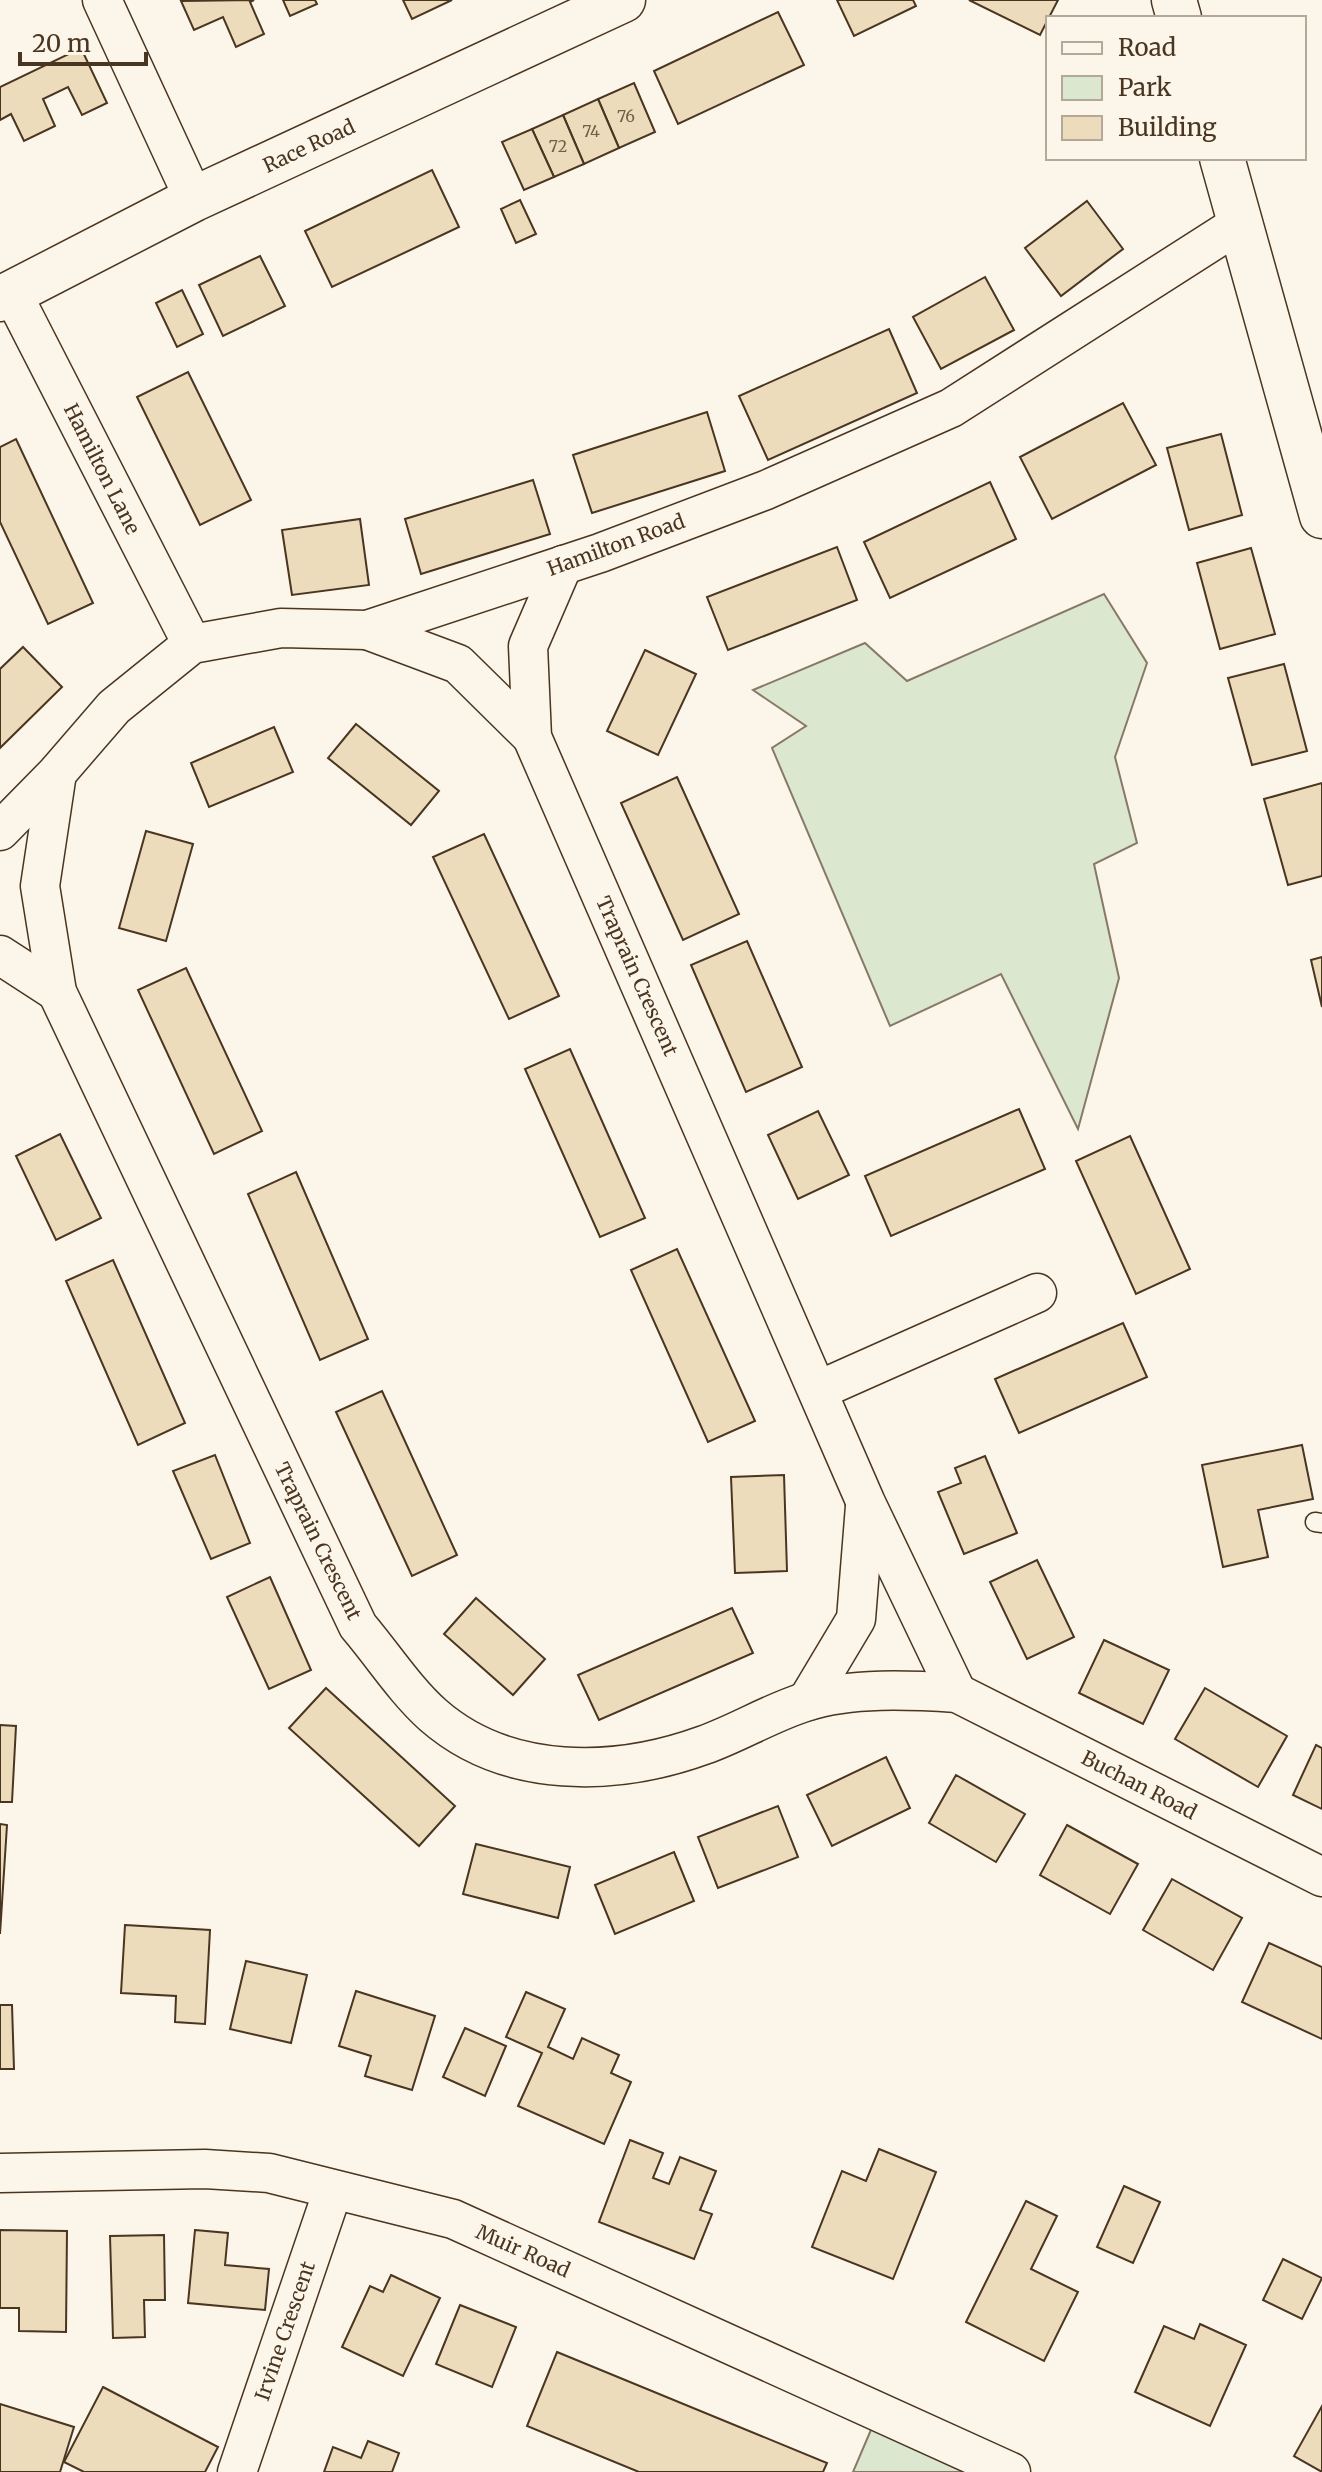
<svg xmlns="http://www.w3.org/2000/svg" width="1322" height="2472" font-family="Merriweather,serif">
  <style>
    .green { fill: #dce7d0; stroke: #887966; stroke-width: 2 }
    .building { fill: #ecdcbc; stroke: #4a3520; stroke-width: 2 }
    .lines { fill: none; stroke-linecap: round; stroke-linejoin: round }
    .lane-casing { stroke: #4a3520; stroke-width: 21 }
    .street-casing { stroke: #4a3520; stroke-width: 41 }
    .secondary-casing { stroke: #4a3520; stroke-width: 47 }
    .lane { stroke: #fbf6e9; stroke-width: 18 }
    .street { stroke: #fbf6e9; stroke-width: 38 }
    .secondary { stroke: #fbf6e9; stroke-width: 44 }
    .labels { text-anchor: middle; stroke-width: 6; stroke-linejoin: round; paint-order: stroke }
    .number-label { font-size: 16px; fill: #725f47 }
    .street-label { font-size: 20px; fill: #4a3520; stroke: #fbf6e9 }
  </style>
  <rect width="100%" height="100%" fill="#fbf6e9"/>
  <g class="green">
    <path d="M1104 594 1147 663 1115 757 1137 843 1094 864 1119 978 1078 1129 1001 974 890 1026 772 748 806 726 753 690 865 643 907 681Z"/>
    <path d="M879 2411 997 2472H853Z"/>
  </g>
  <g class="building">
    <path d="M254 0 250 2 264 34 236 47 223 17 194 30 181 1Z"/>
    <path d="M283 0H315L317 4 290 16Z"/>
    <path d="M403 0H452L412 19Z"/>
    <path d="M837 0H913L916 6 854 36Z"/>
    <path d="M969 0H1058L1040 35Z"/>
    <path d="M778 12 804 65 678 124 654 71Z"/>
    <path d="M81 48 107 103 82 115 68 87 43 99 55 126 24 141 11 114 0 120V87Z"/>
    <path d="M634 83 655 132 619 148 598 99Z"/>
    <path d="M598 99 619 148 584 164 563 115Z"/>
    <path d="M563 115 584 164 554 177 532 129Z"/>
    <path d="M532 129 554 177 524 190 502 142Z"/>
    <path d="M432 170 459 227 332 287 305 231Z"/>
    <path d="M520 200 536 234 516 243 501 209Z"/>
    <path d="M1087 201 1123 249 1061 296 1025 248Z"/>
    <path d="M260 256 285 306 223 336 199 285Z"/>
    <path d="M985 277 1014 330 941 369 913 317Z"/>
    <path d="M182 290 203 334 177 347 156 303Z"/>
    <path d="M889 329 917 393 768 460 739 396Z"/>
    <path d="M188 372 251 500 200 525 137 397Z"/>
    <path d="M1123 403 1156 465 1052 519 1020 457Z"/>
    <path d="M707 412 725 471 592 513 573 455Z"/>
    <path d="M1221 434 1242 515 1189 530 1167 448Z"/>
    <path d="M16 439 93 603 48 624 0 522V447Z"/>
    <path d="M533 480 550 534 421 574 405 519Z"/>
    <path d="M990 482 1016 539 890 598 864 542Z"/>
    <path d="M360 519 369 585 292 595 282 530Z"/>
    <path d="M837 547 857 600 728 650 707 597Z"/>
    <path d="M1251 548 1275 634 1220 649 1197 563Z"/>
    <path d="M23 647 62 687 0 748V669Z"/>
    <path d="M645 650 696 674 658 755 607 731Z"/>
    <path d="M1284 664 1307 751 1252 765 1228 678Z"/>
    <path d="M356 724 439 791 411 825 328 758Z"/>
    <path d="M274 727 293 772 209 807 191 763Z"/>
    <path d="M677 777 739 914 683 940 621 803Z"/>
    <path d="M1322 783V876L1288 885 1264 799Z"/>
    <path d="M146 831 193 844 166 941 119 928Z"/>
    <path d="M484 834 559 996 509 1019 433 857Z"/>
    <path d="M747 941 802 1067 746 1092 691 965Z"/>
    <path d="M1322 957V1007L1311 960Z"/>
    <path d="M186 968 262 1131 214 1154 138 990Z"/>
    <path d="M570 1049 645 1218 600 1237 525 1069Z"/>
    <path d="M1019 1109 1045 1169 891 1236 865 1176Z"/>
    <path d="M818 1111 849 1175 798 1199 768 1135Z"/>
    <path d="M60 1134 101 1218 56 1240 16 1156Z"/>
    <path d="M1130 1136 1190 1269 1136 1294 1076 1161Z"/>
    <path d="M296 1172 368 1339 320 1360 248 1194Z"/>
    <path d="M677 1249 755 1421 708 1442 631 1270Z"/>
    <path d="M113 1260 185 1423 138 1445 66 1281Z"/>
    <path d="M1123 1323 1147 1377 1019 1433 995 1379Z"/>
    <path d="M382 1391 457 1555 412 1576 336 1412Z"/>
    <path d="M1302 1445 1313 1499 1258 1510 1268 1557 1223 1567 1202 1465Z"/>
    <path d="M215 1455 250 1543 211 1559 173 1471Z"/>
    <path d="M985 1456 1017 1533 964 1554 938 1492 961 1483 955 1468Z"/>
    <path d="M784 1475 787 1571 735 1573 731 1477Z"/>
    <path d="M1037 1560 1074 1637 1027 1659 990 1582Z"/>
    <path d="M270 1577 311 1670 269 1689 227 1597Z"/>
    <path d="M476 1598 545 1659 513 1695 444 1634Z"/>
    <path d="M732 1608 753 1653 599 1720 578 1675Z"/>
    <path d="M1104 1640 1169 1670 1143 1724 1079 1693Z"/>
    <path d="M326 1688 455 1806 419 1846 289 1728Z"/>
    <path d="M1205 1688 1287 1736 1258 1787 1175 1739Z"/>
    <path d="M0 1725 16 1726 12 1802H0Z"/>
    <path d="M1316 1745 1322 1748V1809L1293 1795Z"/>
    <path d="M886 1757 910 1808 832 1846 807 1795Z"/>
    <path d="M956 1775 1025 1814 996 1862 929 1823Z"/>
    <path d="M778 1806 798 1857 718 1888 698 1837Z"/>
    <path d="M0 1824 7 1825 0 1934Z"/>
    <path d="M1067 1825 1138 1864 1110 1914 1040 1875Z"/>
    <path d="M476 1844 570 1867 558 1918 463 1894Z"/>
    <path d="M674 1852 694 1901 615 1934 595 1885Z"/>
    <path d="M1172 1879 1242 1918 1213 1970 1143 1930Z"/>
    <path d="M125 1925 210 1930 205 2024 175 2022 176 1996 121 1993Z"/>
    <path d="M1269 1943 1322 1967V2039L1242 2002Z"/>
    <path d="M246 1961 307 1975 291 2043 230 2029Z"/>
    <path d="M356 1991 435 2016 412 2090 365 2076 371 2056 339 2046Z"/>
    <path d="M526 1992 565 2009 548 2047 573 2059 582 2038 619 2055 611 2073 631 2082 604 2144 518 2106 542 2053 506 2037Z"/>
    <path d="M0 2005H12L14 2069H0Z"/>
    <path d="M465 2028 506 2046 485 2096 443 2077Z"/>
    <path d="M630 2140 663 2153 653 2178 669 2184 680 2157 716 2171 700 2210 712 2214 694 2259 599 2222Z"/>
    <path d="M879 2149 936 2172 893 2279 812 2247 842 2171 866 2181Z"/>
    <path d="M1124 2186 1160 2202 1133 2263 1097 2247Z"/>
    <path d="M1026 2201 1057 2216 1031 2269 1078 2292 1044 2361 966 2322Z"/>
    <path d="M0 2230 67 2231 66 2332 19 2331V2308H0Z"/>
    <path d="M195 2230 228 2233 225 2265 269 2269 265 2310 188 2303Z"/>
    <path d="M164 2235 165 2300H144L145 2337 113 2338 110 2236Z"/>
    <path d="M1283 2259 1322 2278 1302 2319 1263 2300Z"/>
    <path d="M391 2275 440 2298 403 2376 342 2347 370 2286 383 2292Z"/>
    <path d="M460 2305 516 2327 492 2387 436 2364Z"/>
    <path d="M1200 2324 1246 2345 1210 2426 1135 2392 1164 2326 1194 2339Z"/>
    <path d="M557 2352 827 2463 823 2472H639L527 2426Z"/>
    <path d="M103 2387 218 2447 205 2472H84L64 2462Z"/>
    <path d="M0 2404 74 2427 60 2472H0Z"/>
    <path d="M1322 2406V2472L1294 2456Z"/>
    <path d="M368 2441 399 2453 392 2472H324L333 2447 361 2458Z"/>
  </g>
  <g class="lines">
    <defs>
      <path id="lane" d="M1315 1522 1322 1523"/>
      <g id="street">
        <path d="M102 0 194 199"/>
        <path d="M12 293 192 644"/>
        <path d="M563 565 528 646 532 737 866 1503 957 1693"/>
        <path d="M367 630 458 664 532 737"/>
        <path d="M57 773 40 886 57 992 358 1626C382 1654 405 1690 433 1715 507 1780 616 1777 704 1745 738 1733 770 1713 805 1702 851 1687 910 1690 957 1693L1322 1877"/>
        <path d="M0 831 57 773 114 707 192 644 281 628 367 630 600 553 766 490 951 408 1242 222"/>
        <path d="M0 955 57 992"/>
        <path d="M819 1390 1037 1293"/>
        <path d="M807 1701 856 1619 865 1506"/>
        <path d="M0 2173 205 2169 269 2173 453 2219 1011 2472"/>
        <path d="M237 2472 333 2190"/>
      </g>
      <g id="secondary">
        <path d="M1174 0 1179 18"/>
        <path d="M1222 158 1322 516"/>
        <path d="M0 299 194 199 623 0"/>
      </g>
    </defs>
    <use href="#lane" class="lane-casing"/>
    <use href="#street" class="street-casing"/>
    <use href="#secondary" class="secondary-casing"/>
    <use href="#lane" class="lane"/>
    <use href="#street" class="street"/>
    <use href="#secondary" class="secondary"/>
  </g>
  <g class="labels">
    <g class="number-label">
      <text x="626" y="122">76</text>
      <text x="591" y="137">74</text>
      <text x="558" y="152">72</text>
    </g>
    <g class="street-label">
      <text transform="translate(309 146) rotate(-25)" y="7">Race Road</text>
      <text transform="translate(102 469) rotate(63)" y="7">Hamilton Lane</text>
      <text transform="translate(616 545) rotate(-20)" y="7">Hamilton Road</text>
      <text transform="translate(637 976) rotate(66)" y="7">Traprain Crescent</text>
      <text transform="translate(318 1541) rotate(64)" y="7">Traprain Crescent</text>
      <text transform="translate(1139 1785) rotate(27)" y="7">Buchan Road</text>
      <text transform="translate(523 2251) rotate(24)" y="7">Muir Road</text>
      <text transform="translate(285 2331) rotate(-71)" y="7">Irvine Crescent</text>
    </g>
  </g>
  <rect x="1046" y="16" width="260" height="144" fill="#fbf6e9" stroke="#b4a999" stroke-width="2"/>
  <rect x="1062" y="42" width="40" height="12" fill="#fbf6e9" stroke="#b4a999" stroke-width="2"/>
  <text x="1118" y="56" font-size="24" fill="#4a3520">Road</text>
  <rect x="1062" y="76" width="40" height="24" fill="#dce7d0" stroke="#b4a999" stroke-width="2"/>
  <text x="1118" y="96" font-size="24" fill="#4a3520">Park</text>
  <rect x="1062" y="116" width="40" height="24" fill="#ecdcbc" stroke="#b4a999" stroke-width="2"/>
  <text x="1118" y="136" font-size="24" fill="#4a3520">Building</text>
  <path d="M20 52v12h126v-12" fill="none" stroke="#4a3520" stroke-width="4"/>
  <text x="32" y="52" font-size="24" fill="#4a3520" stroke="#fbf6e9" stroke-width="6" paint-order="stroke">20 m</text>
</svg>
